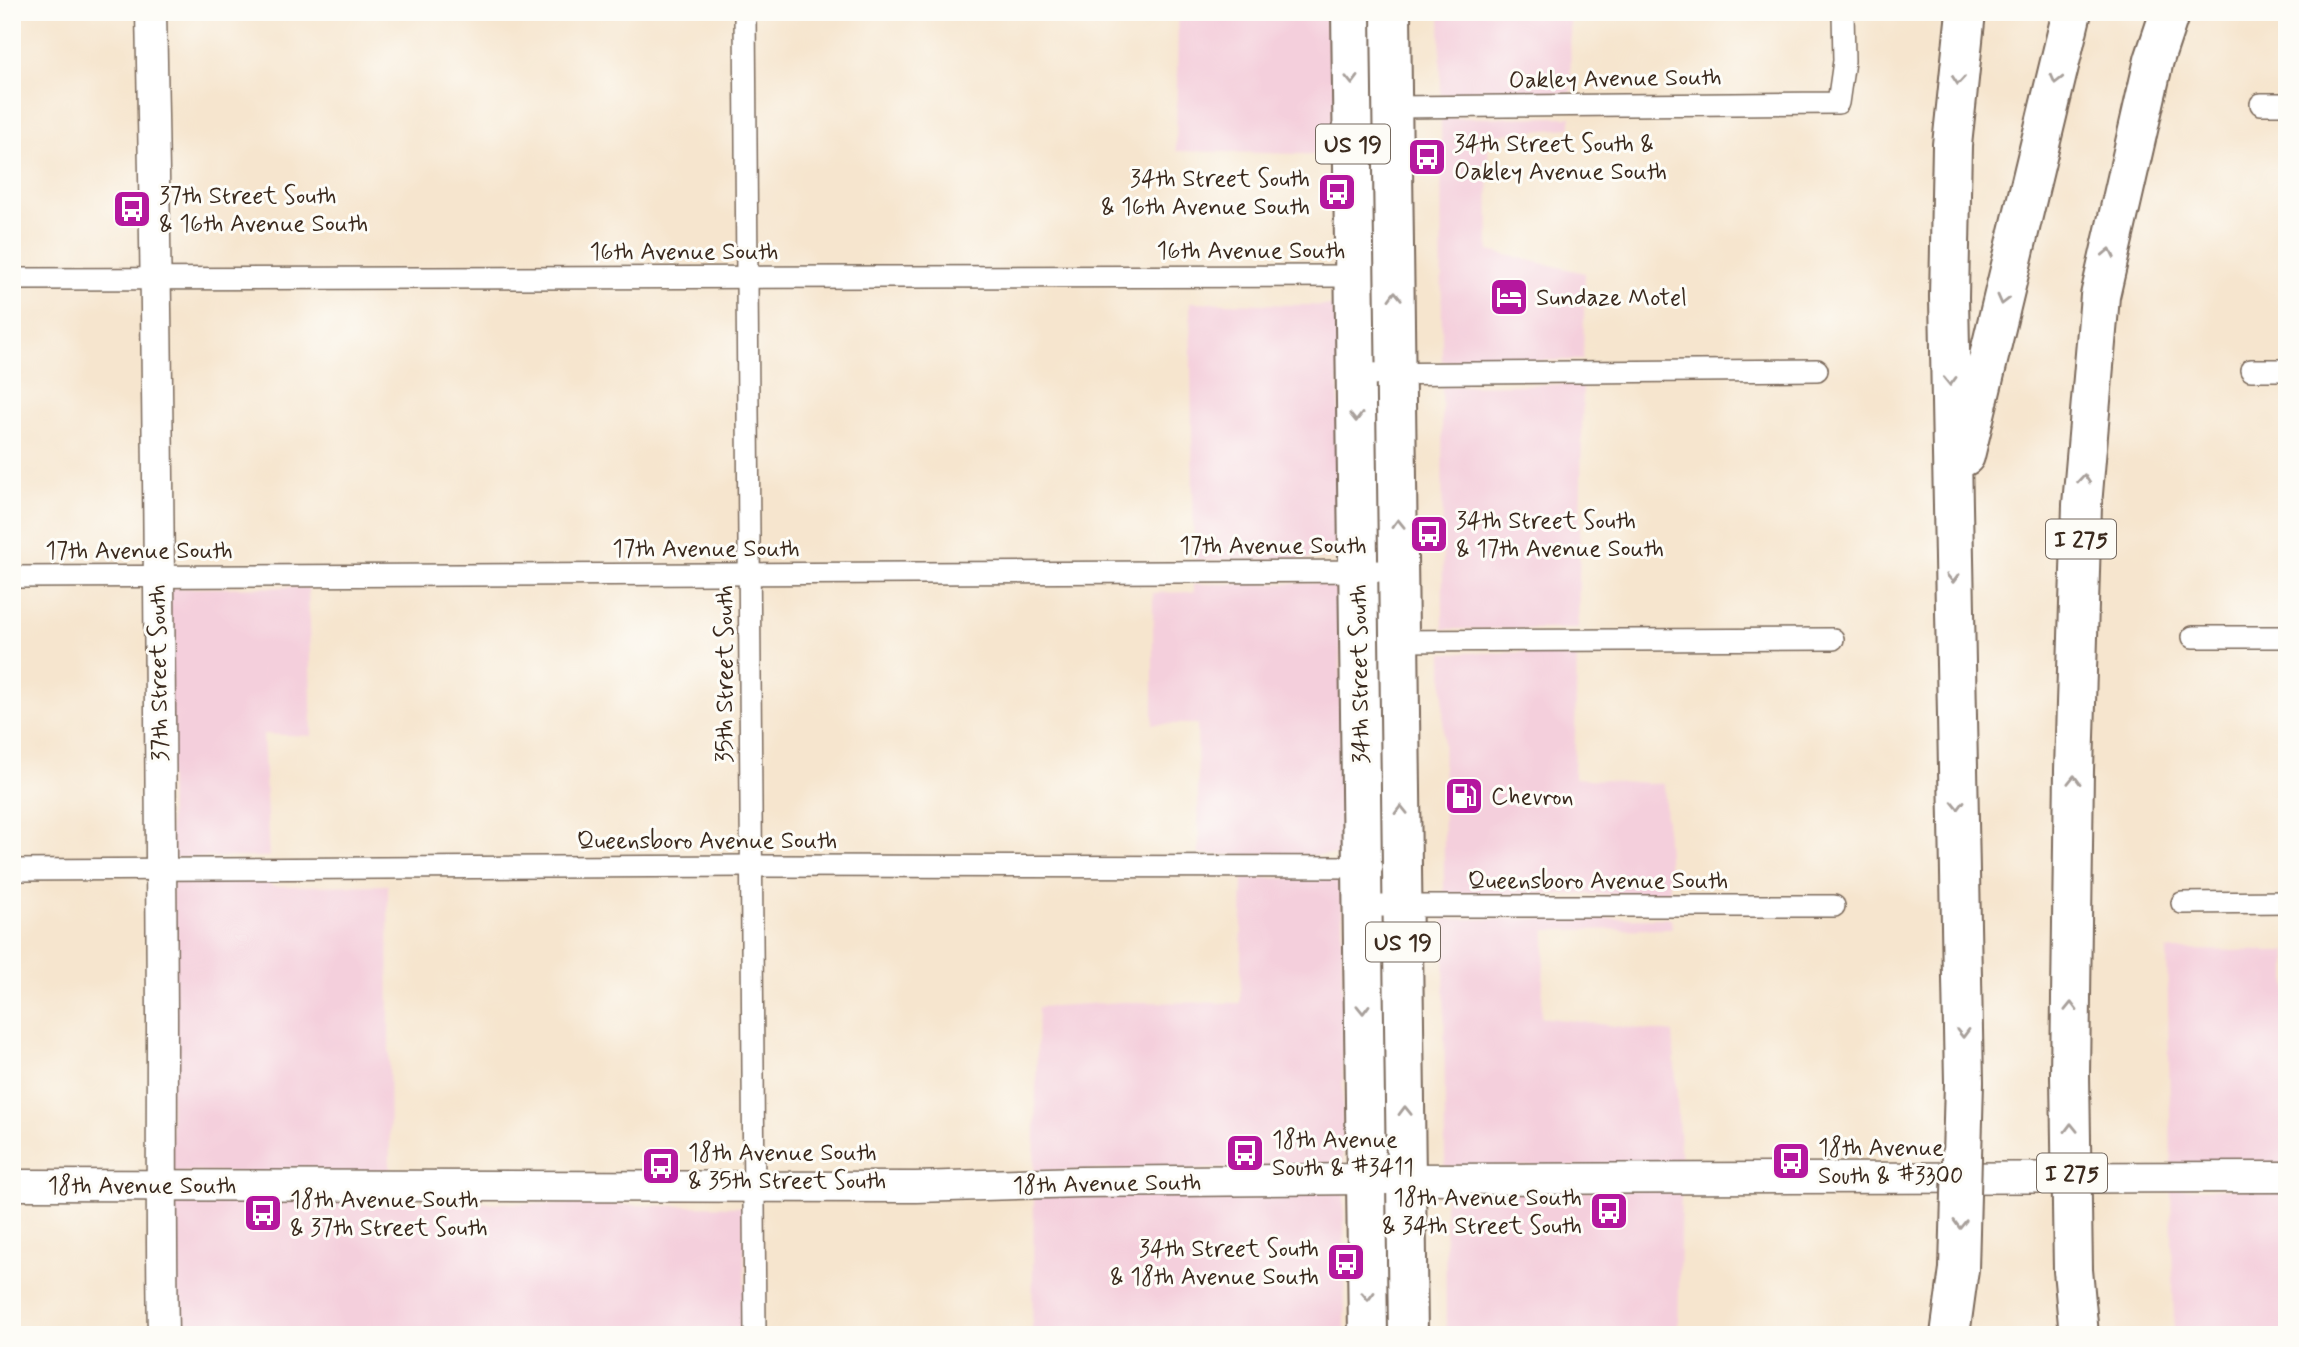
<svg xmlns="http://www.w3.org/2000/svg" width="2299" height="1347" font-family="Mynerve,sans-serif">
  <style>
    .built { fill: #f4cfdc }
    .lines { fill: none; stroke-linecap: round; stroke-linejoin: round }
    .street-casing { stroke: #7c6b5c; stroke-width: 24 }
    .secondary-casing { stroke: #7c6b5c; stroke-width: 33 }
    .highway-casing { stroke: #7c6b5c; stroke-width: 42 }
    .street { stroke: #fff; stroke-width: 21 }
    .secondary { stroke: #fff; stroke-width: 30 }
    .highway { stroke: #fff; stroke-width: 38 }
    .highway-bridge-casing { stroke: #7c6b5c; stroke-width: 42; stroke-linecap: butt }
    .highway-bridge { stroke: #fff; stroke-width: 38 }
    .oneway { stroke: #a79f9a }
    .labels { text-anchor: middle; stroke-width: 6; stroke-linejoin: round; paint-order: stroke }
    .shield { fill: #fdfcf7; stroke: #75695f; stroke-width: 2 }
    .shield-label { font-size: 23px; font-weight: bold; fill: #3b2a1e }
    .street-label { font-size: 24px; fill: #3b2a1e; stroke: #fdfcf7 }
    .poi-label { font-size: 24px; fill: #3b2a1e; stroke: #fdfcf7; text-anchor: start }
  </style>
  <rect width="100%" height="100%" fill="#fdfcf7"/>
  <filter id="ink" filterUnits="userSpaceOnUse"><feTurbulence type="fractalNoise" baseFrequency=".0143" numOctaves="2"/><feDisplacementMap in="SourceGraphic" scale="14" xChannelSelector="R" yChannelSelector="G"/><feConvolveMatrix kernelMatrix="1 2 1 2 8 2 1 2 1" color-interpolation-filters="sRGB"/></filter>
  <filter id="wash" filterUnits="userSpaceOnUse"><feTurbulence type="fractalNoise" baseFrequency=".00686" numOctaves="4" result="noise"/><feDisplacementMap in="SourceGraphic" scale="28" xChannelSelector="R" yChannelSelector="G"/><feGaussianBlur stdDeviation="1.57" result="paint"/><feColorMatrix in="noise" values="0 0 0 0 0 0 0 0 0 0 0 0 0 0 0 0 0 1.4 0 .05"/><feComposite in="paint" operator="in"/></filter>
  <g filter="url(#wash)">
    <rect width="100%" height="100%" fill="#f6e5ce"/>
    <g class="built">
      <path d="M1178 12H1336L1337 155 1176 151Z"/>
      <path d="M1440 12H1570L1571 93 1441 95Z"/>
      <path d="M1571 117V128L1488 135 1489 251 1585 273 1583 360 1442 362 1441 118Z"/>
      <path d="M1190 302 1338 306 1340 559 1194 560Z"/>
      <path d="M1583 384 1578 629H1443L1442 386Z"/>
      <path d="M1340 583 1342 855H1199L1197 724H1153V593L1194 592V584Z"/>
      <path d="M308 587 312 736 263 734 269 857 170 858 168 588Z"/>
      <path d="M1577 652 1574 778 1664 784 1670 894 1444 895 1443 653Z"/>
      <path d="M1243 878H1342L1343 1167 1034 1171 1038 1007 1122 1002 1240 1003Z"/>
      <path d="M270 881 271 886 388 885 390 1174 171 1172V882Z"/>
      <path d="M1671 918 1672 929 1546 930 1541 1017 1673 1033 1681 1166 1445 1167 1444 919Z"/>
      <path d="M2167 950 2287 951V1165H2171Z"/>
      <path d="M2287 1188V1335H2174L2171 1189Z"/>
      <path d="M1681 1190 1678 1335H1446L1445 1191Z"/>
      <path d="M1344 1191 1345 1335H1032L1034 1195Z"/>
      <path d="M171 1196 390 1198 391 1201 744 1207 745 1335H174Z"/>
    </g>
  </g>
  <g filter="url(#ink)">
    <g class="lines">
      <defs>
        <g id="street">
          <path d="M745 12 755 1335"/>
          <path d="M2261 104H2287"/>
          <path d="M1393 107 1838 103 1844 61 1843 12"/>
          <path d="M12 279 1355 276"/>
          <path d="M2251 370H2287"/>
          <path d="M1356 374 1817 370"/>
          <path d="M12 577 1399 571"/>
          <path d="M2193 637H2287"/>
          <path d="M1391 641 1833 639"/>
          <path d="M12 870 752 866 1372 867"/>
          <path d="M2182 903 2287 902"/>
          <path d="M1362 906H1834"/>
        </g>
        <g id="secondary">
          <path d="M151 12C158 347 160 681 162 1016 162 1122 161 1228 163 1335"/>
          <path d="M12 1185 916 1187 1080 1182 1365 1179 2287 1177"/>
        </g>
        <g id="highway">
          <path d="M1351 12 1368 1335"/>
          <path d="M1391 12 1408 1335"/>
          <path d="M1965 456 2072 12"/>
          <path d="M2070 1075 2074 770 2082 505 2100 296 2154 60 2170 12"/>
          <path d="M1964 1082 1949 297 1952 145 1966 12"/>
          <path d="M2073 1270 2079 1335"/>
          <path d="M1950 1335 1959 1269"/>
        </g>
      </defs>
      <use href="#street" class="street-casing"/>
      <use href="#secondary" class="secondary-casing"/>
      <use href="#highway" class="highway-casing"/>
      <use href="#street" class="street"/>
      <use href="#secondary" class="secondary"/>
      <use href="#highway" class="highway"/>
      <defs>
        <g id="highway-bridge">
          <path d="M2070 1075 2073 1270"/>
          <path d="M1959 1269 1964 1082"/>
        </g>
      </defs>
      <use href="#highway-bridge" class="highway-bridge-casing"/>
      <use href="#highway-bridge" class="highway-bridge"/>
    </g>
    <defs><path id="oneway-chevron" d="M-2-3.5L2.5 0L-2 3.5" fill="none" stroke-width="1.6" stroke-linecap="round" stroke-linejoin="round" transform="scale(1.75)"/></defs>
    <g class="oneway">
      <use href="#oneway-chevron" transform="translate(2056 79) rotate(104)"/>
      <use href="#oneway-chevron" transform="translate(1352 80) rotate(89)"/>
      <use href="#oneway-chevron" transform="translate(1958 80) rotate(95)"/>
      <use href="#oneway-chevron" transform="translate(2109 253) rotate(-78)"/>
      <use href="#oneway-chevron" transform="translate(1395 296) rotate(-91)"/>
      <use href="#oneway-chevron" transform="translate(2003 300) rotate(104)"/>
      <use href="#oneway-chevron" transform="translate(1950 381) rotate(89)"/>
      <use href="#oneway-chevron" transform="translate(1356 417) rotate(89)"/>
      <use href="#oneway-chevron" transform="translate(2084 479) rotate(-85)"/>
      <use href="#oneway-chevron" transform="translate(1398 524) rotate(-91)"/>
      <use href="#oneway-chevron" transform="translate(1953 578) rotate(89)"/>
      <use href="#oneway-chevron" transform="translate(2074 780) rotate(-89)"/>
      <use href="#oneway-chevron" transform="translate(1958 805) rotate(89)"/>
      <use href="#oneway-chevron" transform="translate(1401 810) rotate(-91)"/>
      <use href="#oneway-chevron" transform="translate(2071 1007) rotate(-89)"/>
      <use href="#oneway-chevron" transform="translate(1363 1009) rotate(89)"/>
      <use href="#oneway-chevron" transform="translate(1963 1033) rotate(89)"/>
      <use href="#oneway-chevron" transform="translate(1405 1111) rotate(-91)"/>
      <use href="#oneway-chevron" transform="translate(2071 1128) rotate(-91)"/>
      <use href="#oneway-chevron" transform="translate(1960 1224) rotate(91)"/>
      <use href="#oneway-chevron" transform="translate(1368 1296) rotate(89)"/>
    </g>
  </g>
  <defs>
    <symbol id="bus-square" viewBox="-11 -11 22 22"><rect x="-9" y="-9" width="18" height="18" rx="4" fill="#b5179e" stroke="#fdfcf7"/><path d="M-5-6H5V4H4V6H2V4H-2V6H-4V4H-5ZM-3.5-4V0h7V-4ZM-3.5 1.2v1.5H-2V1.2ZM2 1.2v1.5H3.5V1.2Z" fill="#fff"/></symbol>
    <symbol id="hotel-square" viewBox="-11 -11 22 22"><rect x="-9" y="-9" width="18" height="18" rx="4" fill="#b5179e" stroke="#fdfcf7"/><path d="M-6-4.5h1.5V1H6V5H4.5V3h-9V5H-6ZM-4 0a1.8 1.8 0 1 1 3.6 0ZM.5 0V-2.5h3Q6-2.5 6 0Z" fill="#fff"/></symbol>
    <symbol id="fuel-square" viewBox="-11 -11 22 22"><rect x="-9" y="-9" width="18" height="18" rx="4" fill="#b5179e" stroke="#fdfcf7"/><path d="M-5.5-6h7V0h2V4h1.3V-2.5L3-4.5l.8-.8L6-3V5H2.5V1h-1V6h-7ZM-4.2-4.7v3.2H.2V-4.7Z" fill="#fff"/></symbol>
  </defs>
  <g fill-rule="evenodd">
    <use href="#bus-square" x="1405" y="135" width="44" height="44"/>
    <use href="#bus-square" x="1315" y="170" width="44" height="44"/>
    <use href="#bus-square" x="110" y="187" width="44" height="44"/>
    <use href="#hotel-square" x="1487" y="275" width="44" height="44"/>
    <use href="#bus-square" x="1407" y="512" width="44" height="44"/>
    <use href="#fuel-square" x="1442" y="774" width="44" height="44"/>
    <use href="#bus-square" x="1223" y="1131" width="44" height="44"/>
    <use href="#bus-square" x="1769" y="1139" width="44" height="44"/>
    <use href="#bus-square" x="639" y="1144" width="44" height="44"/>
    <use href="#bus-square" x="1587" y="1189" width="44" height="44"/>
    <use href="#bus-square" x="241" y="1191" width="44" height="44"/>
    <use href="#bus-square" x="1324" y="1240" width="44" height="44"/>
  </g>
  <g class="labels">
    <g class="shield">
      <rect x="1316" y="124.5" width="74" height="39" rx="5"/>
      <rect x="2046" y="519.5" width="70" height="39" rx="5"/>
      <rect x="1366" y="922.5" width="74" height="39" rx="5"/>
      <rect x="2037" y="1153.5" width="70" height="39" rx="5"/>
    </g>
    <g class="shield-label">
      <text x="1353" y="152">US 19</text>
      <text x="2081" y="547">I 275</text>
      <text x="1403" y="950">US 19</text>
      <text x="2072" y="1181">I 275</text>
    </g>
    <g class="street-label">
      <text transform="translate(1615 78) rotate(-1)" y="8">Oakley Avenue South</text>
      <text x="1251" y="258">16th Avenue South</text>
      <text x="684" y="259">16th Avenue South</text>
      <text x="1273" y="553">17th Avenue South</text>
      <text x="706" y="556">17th Avenue South</text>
      <text x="139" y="558">17th Avenue South</text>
      <text transform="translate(158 673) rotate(-91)" y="8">37th Street South</text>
      <text transform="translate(724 674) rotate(-90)" y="8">35th Street South</text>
      <text transform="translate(1359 674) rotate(-91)" y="8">34th Street South</text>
      <text x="707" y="848">Queensboro Avenue South</text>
      <text x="1598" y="888">Queensboro Avenue South</text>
      <text transform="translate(1107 1183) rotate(-1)" y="8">18th Avenue South</text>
      <text x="142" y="1193">18th Avenue South</text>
    </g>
    <g class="poi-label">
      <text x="1454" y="151">34th Street South &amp;<tspan x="1454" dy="28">Oakley Avenue South</tspan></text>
      <text x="1310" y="186" text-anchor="end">34th Street South<tspan x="1310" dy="28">&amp; 16th Avenue South</tspan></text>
      <text x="159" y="203">37th Street South<tspan x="159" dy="28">&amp; 16th Avenue South</tspan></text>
      <text x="1536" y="305">Sundaze Motel</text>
      <text x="1456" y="528">34th Street South<tspan x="1456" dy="28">&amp; 17th Avenue South</tspan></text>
      <text x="1491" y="804">Chevron</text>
      <text x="1272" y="1147">18th Avenue<tspan x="1272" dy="28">South &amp; #3411</tspan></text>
      <text x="1818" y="1155">18th Avenue<tspan x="1818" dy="28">South &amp; #3300</tspan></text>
      <text x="688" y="1160">18th Avenue South<tspan x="688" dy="28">&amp; 35th Street South</tspan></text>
      <text x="1582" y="1205" text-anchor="end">18th Avenue South<tspan x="1582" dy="28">&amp; 34th Street South</tspan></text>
      <text x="290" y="1207">18th Avenue South<tspan x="290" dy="28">&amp; 37th Street South</tspan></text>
      <text x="1319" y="1256" text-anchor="end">34th Street South<tspan x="1319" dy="28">&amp; 18th Avenue South</tspan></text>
    </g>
  </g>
  <rect width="2299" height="1347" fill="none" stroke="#fdfcf7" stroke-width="42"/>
</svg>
